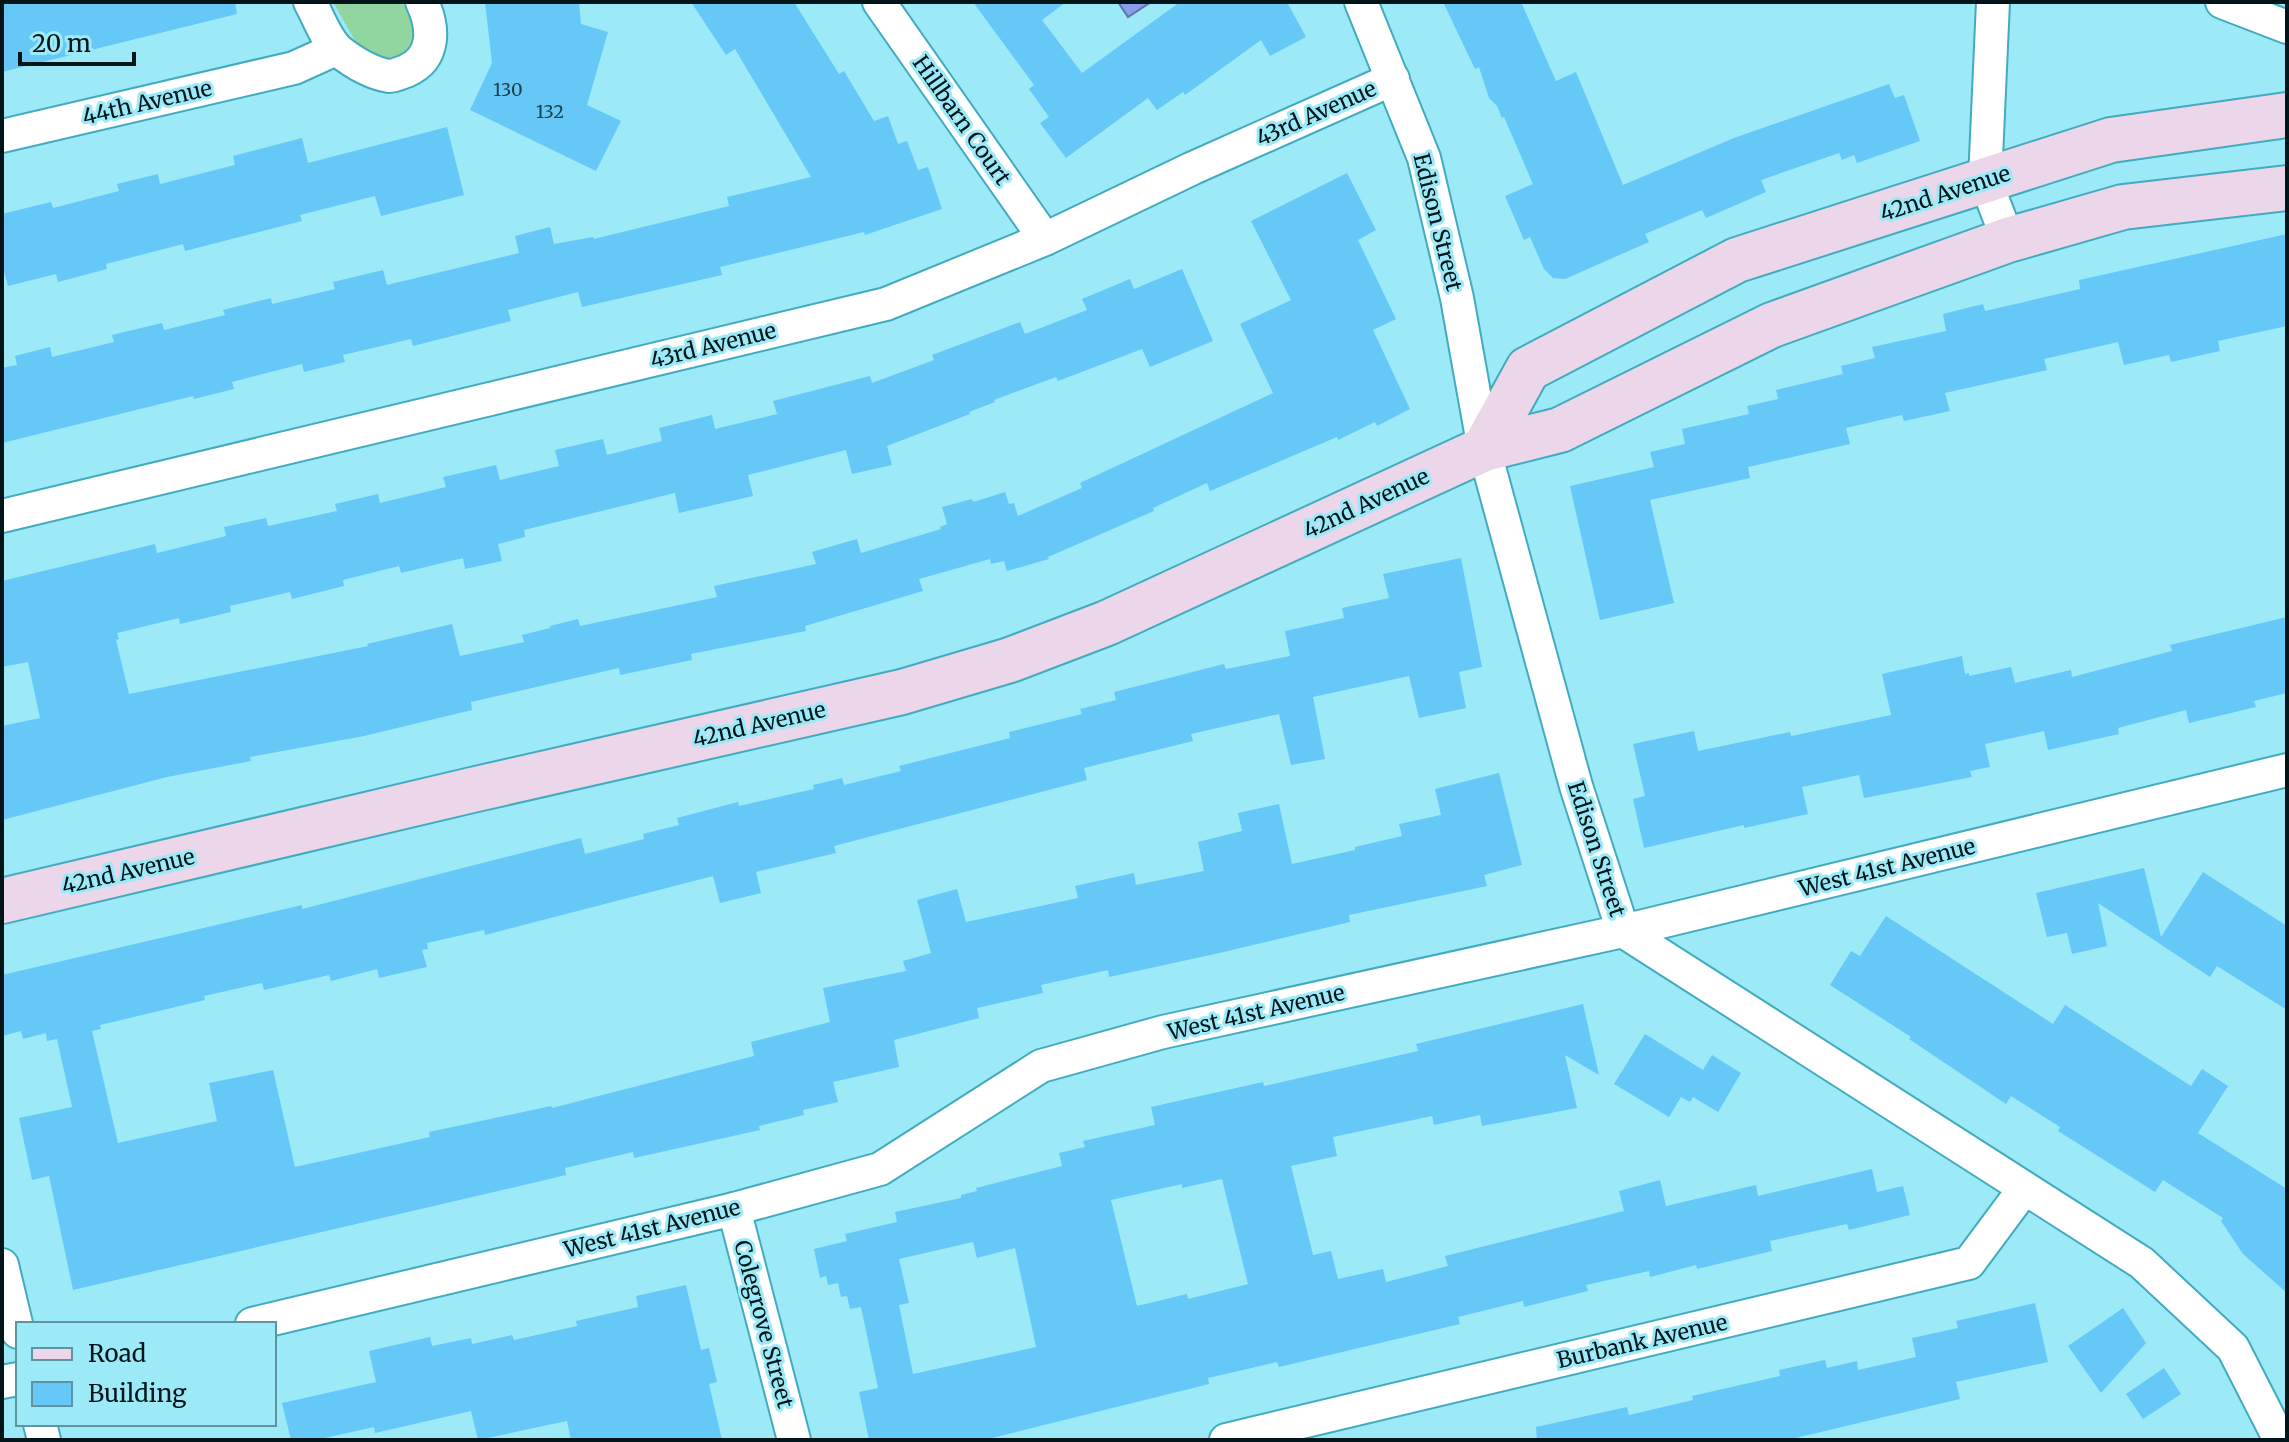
<svg xmlns="http://www.w3.org/2000/svg" width="2289" height="1442" font-family="Merriweather,serif">
  <style>
    .green { fill: #91d5a1 }
    .water { fill: #889eea; stroke: #6075ab; stroke-width: 2 }
    .building { fill: #65c8f7; fill-rule: evenodd }
    .lines { fill: none; stroke-linecap: round; stroke-linejoin: round }
    .street-casing { stroke: #42abbe; stroke-width: 36 }
    .secondary-casing { stroke: #42abbe; stroke-width: 48 }
    .street { stroke: #fff; stroke-width: 32 }
    .secondary { stroke: #ecd6e9; stroke-width: 44 }
    .labels { text-anchor: middle; stroke-width: 6; stroke-linejoin: round; paint-order: stroke }
    .number-label { font-size: 18px; fill: #1a4250 }
    .street-label { font-size: 22px; fill: #011519; stroke: #9ce9f8 }
  </style>
  <rect width="100%" height="100%" fill="#9ce9f8"/>
  <path class="green" d="M333 2H402C409 13 416 23 415 36 414 64 378 65 363 50 351 37 342 17 333 2Z"/>
  <path class="water" d="M1118 2H1151L1128 17Z"/>
  <g class="building">
    <path d="M2 2H235L237 14 2 72Z"/>
    <path d="M485 2H579L581 24 608 32 587 105 621 121 596 171 470 110 492 63Z"/>
    <path d="M691 2H794L839 74 844 71 874 121 888 116 898 144 907 141 918 170 928 167 942 209 865 235 864 232 720 267 722 275 582 307 578 292 508 310 511 321 413 346 411 339 343 355 345 362 304 372 302 364 232 382 234 389 194 399 193 396 2 443V368L17 365 15 356 50 347 52 357 114 342 112 335 162 323 164 330 225 315 223 310 271 298 272 304 335 289 333 282 383 270 387 285 519 253 515 236 550 227 554 244 593 237 594 239 729 206 727 197 811 177 735 49 726 55Z"/>
    <path d="M973 2H1066L1042 20 1082 73 1180 2H1287L1306 37 1270 56 1261 40 1185 95 1183 92 1157 110 1148 98 1066 158 1040 123 1049 117 1029 89 1034 85Z"/>
    <path d="M1443 2H1521L1556 81 1576 72 1623 185 1734 138 1889 84 1895 98 1904 95 1920 141 1857 163 1854 155 1842 160 1839 153 1761 180 1766 192 1706 218 1702 210 1645 234 1649 242 1565 279 1553 278 1544 269 1530 237 1524 240 1505 196 1533 184 1504 117 1502 118 1497 106 1489 98 1479 67 1475 69Z"/>
    <path d="M447 127 464 195 381 216 375 196 300 215 302 221 185 251 183 244 106 264 107 269 58 282 56 274 8 286 2 264V214L51 202 53 208 119 191 117 184 158 174 160 184 235 165 233 156 302 138 308 163Z"/>
    <path d="M1347 173 1376 230 1358 240 1396 319 1373 330 1410 409 1377 426 1375 422 1338 440 1337 437 1210 491 1207 483 1153 508 1154 511 1048 557 1049 559 1007 571 1004 561 991 564 990 559 919 579 923 591 805 626 806 631 691 654 692 660 620 675 619 668 471 702 472 710 364 736 250 757 251 761 167 777 2 820V726L40 718 28 662 2 667V581L155 544 157 553 226 536 224 527 266 518 268 526 337 511 335 504 378 494 380 503 446 487 443 477 496 465 500 480 559 466 555 450 603 439 607 455 662 441 659 428 712 415 715 429 777 414 773 401 870 376 872 383 934 360 932 355 1020 322 1025 334 1087 310 1082 299 1130 279 1134 289 1182 269 1213 341 1150 367 1142 349 1058 381 1056 377 994 400 995 402 969 412 970 414 887 446 892 465 852 474 846 450 748 475 753 496 679 513 675 493 524 530 525 537 498 544 502 561 465 569 463 558 401 573 399 566 343 580 344 586 292 599 290 592 230 606 231 612 180 624 179 618 117 633 119 639 116 640 129 694 368 646 367 644 452 624 460 656 524 642 522 635 550 628V626L578 619 580 626 717 597 714 586 816 564 812 552 857 539 861 553 941 529 940 527 947 524 942 507 972 499 973 502 1005 492 1009 504 1014 503 1018 516 1082 488 1080 483 1273 393 1240 324 1291 300 1251 221Z"/>
    <path d="M2287 234V326L2218 341 2220 351 2171 362 2169 355 2124 365 2118 342 2044 359 2047 370 1945 393 1950 411 1904 421 1902 415 1846 428 1850 444 1748 467 1750 478 1650 500 1674 603 1600 620 1570 486 1654 467 1650 452 1685 444 1682 429 1749 414 1747 406 1778 399 1776 390 1843 374 1841 366 1875 358 1872 347 1946 331 1943 314 1983 304 1985 311 2080 289 2079 280Z"/>
    <path d="M1461 558 1482 667 1459 672 1466 708 1419 718 1409 676 1313 697 1325 759 1291 765 1279 714 1191 734 1193 741 1084 768 1087 780 834 846 836 853 756 872 761 893 720 903 713 876 485 935 484 930 427 943 428 949 422 950 427 967 379 978 377 969 331 981 329 975 264 990 262 983 204 996 205 1000 100 1025 101 1029 92 1031 118 1143 217 1121 209 1083 273 1070 295 1167 430 1137 429 1132 551 1106 552 1108 754 1056 751 1042 830 1022 823 988 906 971 903 961 931 953 917 900 957 889 966 922 1078 898 1075 886 1134 873 1136 885 1204 871 1198 842 1242 831 1238 813 1279 804 1292 864 1355 850V847L1402 836 1399 824 1441 815 1435 789 1499 773 1522 865 1484 875 1487 886 1349 915 1350 922 1215 954 1109 977 1108 970 1041 985 1043 993 977 1008 979 1018 894 1040 899 1067 833 1082 838 1102 803 1110 804 1115 759 1126 760 1130 634 1158 633 1152 565 1168 566 1175 524 1185 73 1290 49 1176 32 1180 19 1118 72 1107 57 1039 47 1041 46 1033 23 1039 21 1031 2 1036V975L302 905V909L581 838 585 854 644 839 643 834 679 825 677 818 738 802 739 806 814 789 813 785 842 778 844 785 901 771 899 766 1010 738 1009 732 1082 714 1080 709 1116 700 1114 692 1224 664 1226 669 1290 656 1285 631 1344 618 1342 608 1389 598 1383 574Z"/>
    <path d="M2287 617V693L2254 701 2256 707 2189 723 2186 710 2118 728 2119 734 2048 750 2044 731 1985 744 1990 767 1970 771 1972 777 1864 798 1859 775 1802 787 1808 814 1744 828V825L1644 848 1633 799 1645 796 1633 744 1694 731 1698 751 1790 732 1791 736 1891 715 1882 674 1962 656 1965 674 1969 673V676L2011 667 2015 683 2071 670 2072 677 2172 651 2170 645Z"/>
    <path d="M2144 868 2161 937 2203 872 2287 926V1010L2217 966 2210 977 2098 903 2107 946 2072 954 2067 933 2047 937 2036 893Z"/>
    <path d="M1886 916 2053 1024 2065 1005 2191 1086 2202 1069 2228 1086 2198 1133 2287 1189V1293L2243 1254 2221 1221 2223 1218 2163 1180 2155 1192 2058 1131 2060 1127 2011 1096 2006 1104 1909 1039 1911 1037 1830 985 1851 951 1860 956Z"/>
    <path d="M1583 1004 1599 1075 1565 1055 1577 1108 1482 1126 1480 1115 1434 1125 1432 1116 1333 1137 1337 1156 1291 1166 1313 1255 1331 1251 1338 1279 1383 1269 1386 1282 1448 1266 1445 1256 1624 1211 1619 1191 1660 1180 1666 1206 1756 1185 1758 1196 1872 1169 1877 1192 1903 1186 1910 1215 1849 1230 1847 1224 1770 1241 1772 1251 1697 1269 1696 1265 1650 1277 1649 1271 1586 1285 1588 1291 1524 1307 1523 1301 1458 1317 1460 1324 1279 1367 1277 1362 1208 1378 1209 1384 984 1440H869L859 1392 878 1388 861 1307 850 1309 847 1296 841 1297 838 1283 828 1285 826 1276 820 1278 814 1249 847 1241 845 1234 897 1222 895 1212 961 1198V1195L977 1191 976 1188 1062 1166 1059 1153 1085 1147 1083 1141 1155 1125 1151 1107 1263 1082 1264 1086 1418 1051 1416 1044ZM1222 1179 1248 1284 1188 1299 1187 1294 1137 1306 1111 1200 1182 1184V1188ZM973 1242 977 1258 1015 1248 1036 1347 913 1374 899 1305 909 1303 899 1259Z"/>
    <path d="M1645 1034 1703 1070 1712 1055 1741 1073 1718 1112 1693 1097 1690 1102 1681 1097 1669 1117 1614 1084Z"/>
    <path d="M686 1285 701 1350 709 1348 717 1382 709 1384 722 1440H571L567 1421 478 1440 471 1411 375 1433 374 1427 316 1440H291L282 1403 376 1382 369 1351 430 1337 432 1346 471 1338 472 1344 512 1335 514 1340 577 1326 576 1321 638 1307 636 1296Z"/>
    <path d="M2035 1303 2048 1362 1956 1382 1960 1399 1787 1440H1537L1536 1427 1627 1407 1629 1415 1693 1400 1692 1396 1780 1376 1779 1370 1825 1360 1827 1368 1857 1361 1858 1370 1916 1357 1912 1338 1958 1328 1956 1321Z"/>
    <path d="M2123 1308 2146 1343 2101 1393 2068 1346Z"/>
    <path d="M2164 1368 2181 1394 2143 1419 2126 1394Z"/>
  </g>
  <g class="lines">
    <defs>
      <g id="street">
        <path d="M310 2C318 16 326 40 339 51 353 62 371 73 389 76 395 76 400 73 406 71 436 58 434 27 422 2"/>
        <path d="M879 2 1045 239"/>
        <path d="M1361 2 1424 158 1457 298 1484 449 1576 786 1623 931 2142 1263 2233 1348 2280 1440"/>
        <path d="M1993 2 1985 180 2008 240"/>
        <path d="M2222 2 2287 27"/>
        <path d="M2 136 294 68 336 49"/>
        <path d="M2 516 886 304 1045 239 1193 168 1393 79"/>
        <path d="M734 1209 794 1440"/>
        <path d="M2 1265 18 1332"/>
        <path d="M252 1324 734 1209 880 1169 1041 1066 1163 1032 1623 931 2287 770"/>
        <path d="M2 1382 18 1379"/>
        <path d="M40 1424 44 1440"/>
        <path d="M1226 1440 1969 1263 2024 1189"/>
      </g>
      <g id="secondary">
        <path d="M1484 449 1528 369 1737 260 2111 140 2287 115"/>
        <path d="M2 901 472 790 902 692 1010 660 1107 623 1484 449 1560 430 1772 325 2008 240 2123 207 2287 188"/>
      </g>
    </defs>
    <use href="#street" class="street-casing"/>
    <use href="#secondary" class="secondary-casing"/>
    <use href="#street" class="street"/>
    <use href="#secondary" class="secondary"/>
  </g>
  <g class="labels">
    <g class="number-label">
      <text x="508" y="96">130</text>
      <text x="550" y="118">132</text>
    </g>
    <g class="street-label">
      <text transform="translate(147 102) rotate(-13)" y="8">44th Avenue</text>
      <text transform="translate(1316 113) rotate(-24)" y="8">43rd Avenue</text>
      <text transform="translate(962 120) rotate(55)" y="8">Hillbarn Court</text>
      <text transform="translate(1945 193) rotate(-18)" y="8">42nd Avenue</text>
      <text transform="translate(1438 222) rotate(76)" y="8">Edison Street</text>
      <text transform="translate(713 345) rotate(-14)" y="8">43rd Avenue</text>
      <text transform="translate(1366 503) rotate(-25)" y="8">42nd Avenue</text>
      <text transform="translate(759 724) rotate(-13)" y="8">42nd Avenue</text>
      <text transform="translate(1597 849) rotate(72)" y="8">Edison Street</text>
      <text transform="translate(1887 867) rotate(-14)" y="8">West 41st Avenue</text>
      <text transform="translate(128 871) rotate(-13)" y="8">42nd Avenue</text>
      <text transform="translate(1256 1012) rotate(-13)" y="8">West 41st Avenue</text>
      <text transform="translate(652 1228) rotate(-14)" y="8">West 41st Avenue</text>
      <text transform="translate(764 1324) rotate(75)" y="8">Colegrove Street</text>
      <text transform="translate(1642 1341) rotate(-13)" y="8">Burbank Avenue</text>
    </g>
  </g>
  <rect width="2289" height="1442" fill="none" stroke="#011519" stroke-width="8"/>
  <rect x="16" y="1322" width="260" height="104" fill="#9ce9f8" stroke="#5e949f" stroke-width="2"/>
  <rect x="32" y="1348" width="40" height="12" fill="#ecd6e9" stroke="#5e949f" stroke-width="2"/>
  <text x="88" y="1362" font-size="24" fill="#011519">Road</text>
  <rect x="32" y="1382" width="40" height="24" fill="#65c8f7" stroke="#5e949f" stroke-width="2"/>
  <text x="88" y="1402" font-size="24" fill="#011519">Building</text>
  <path d="M20 52v12h114v-12" fill="none" stroke="#011519" stroke-width="4"/>
  <text x="32" y="52" font-size="24" fill="#011519" stroke="#9ce9f8" stroke-width="6" paint-order="stroke">20 m</text>
</svg>
